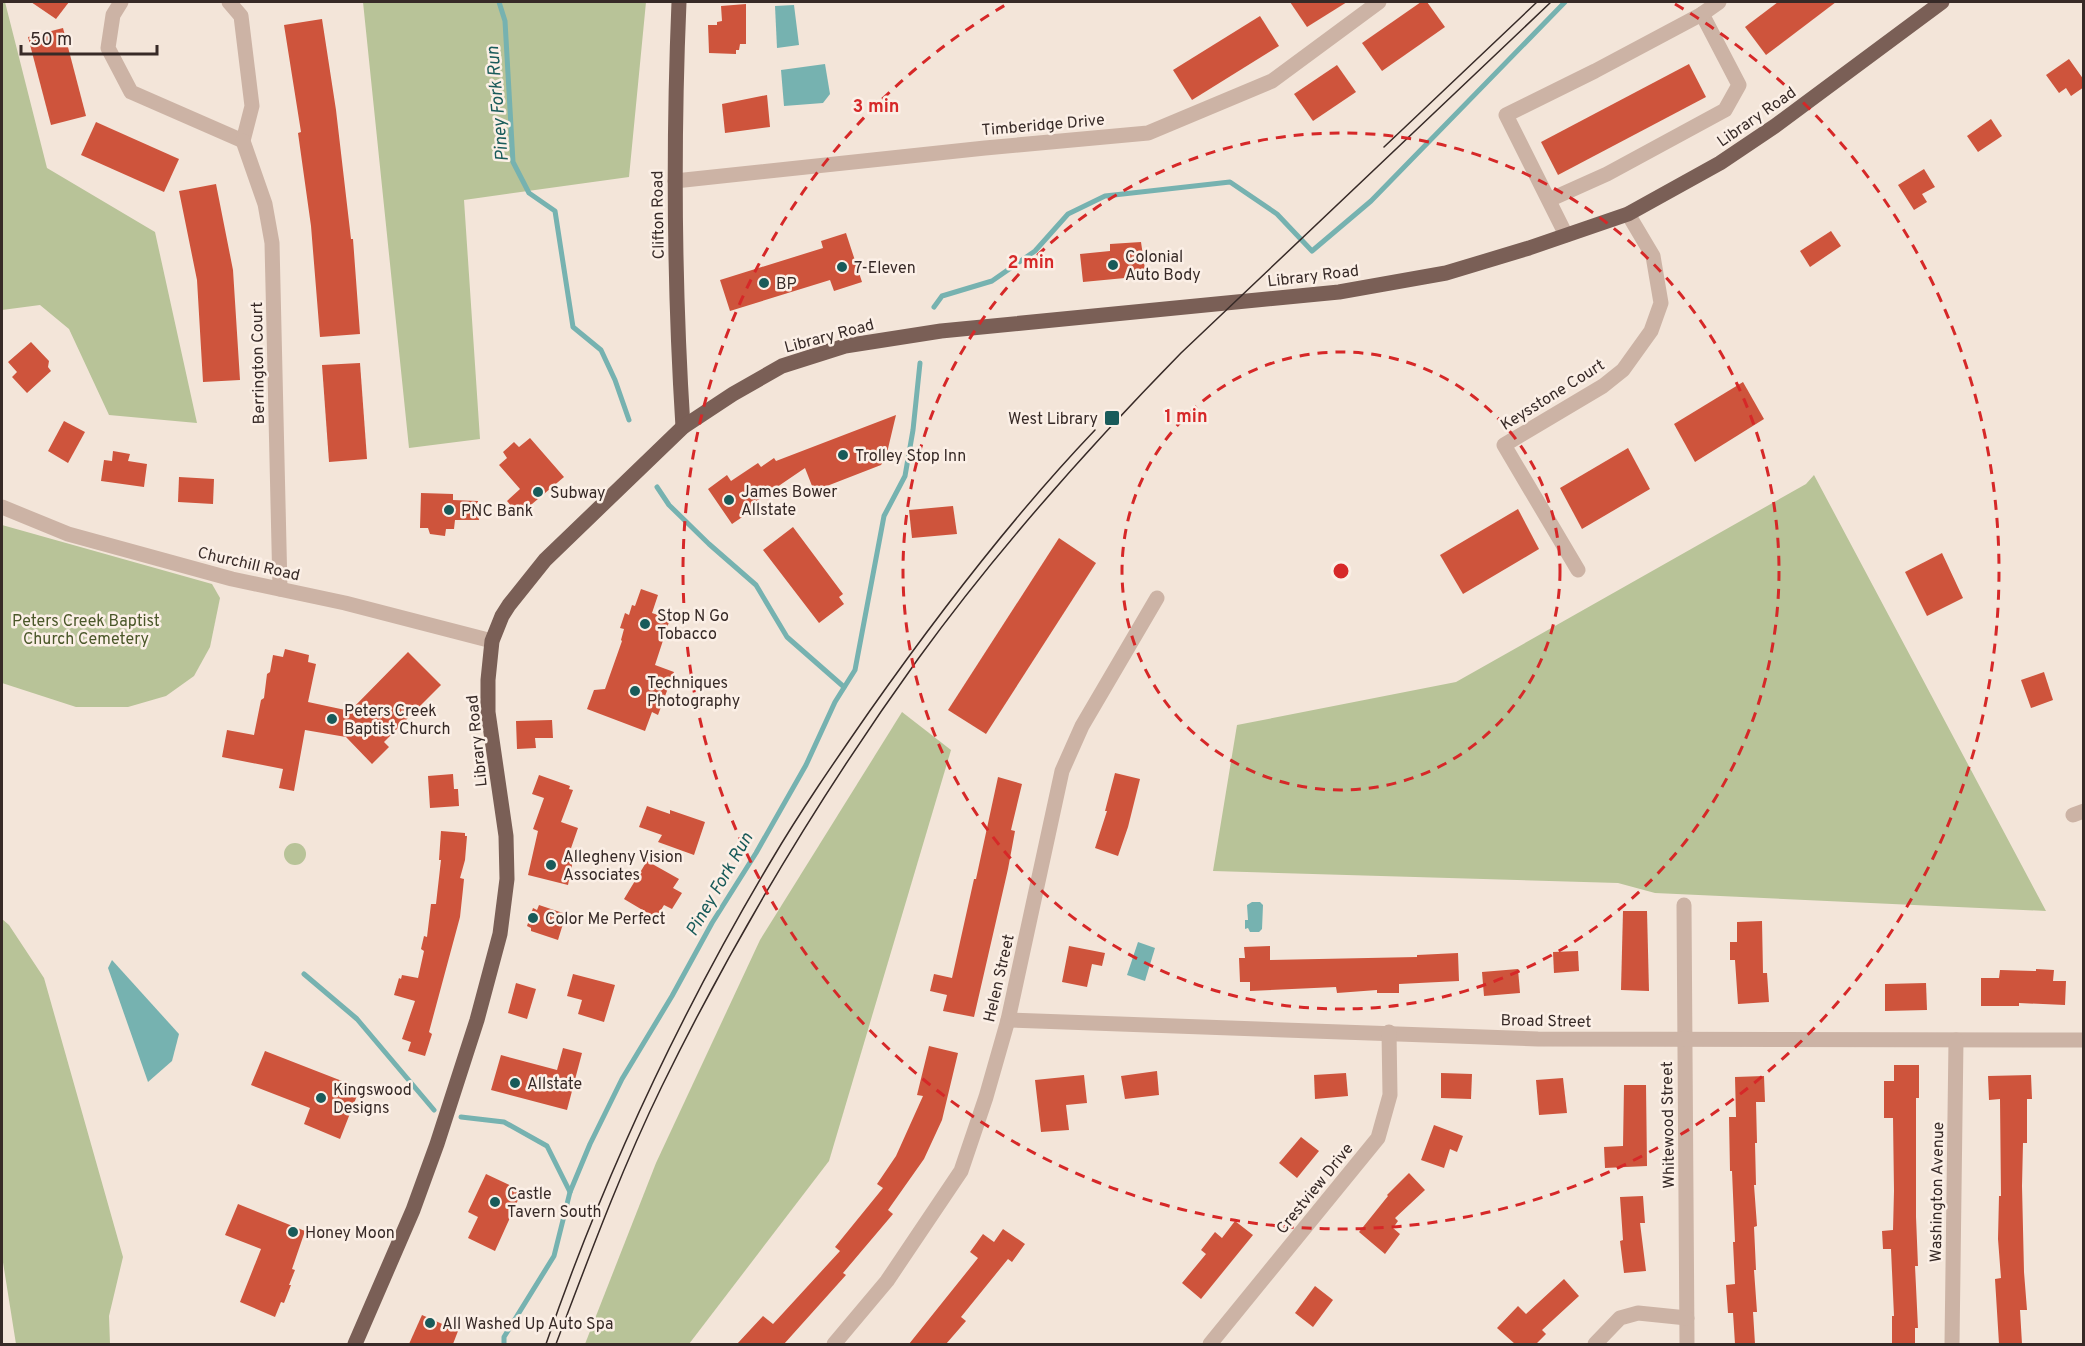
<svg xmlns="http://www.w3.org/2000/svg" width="2085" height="1346" font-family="Overpass,sans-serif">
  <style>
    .green { fill: #b8c398 }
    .water { fill: #76b2b0 }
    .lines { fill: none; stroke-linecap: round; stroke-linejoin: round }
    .stream { stroke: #76b2b0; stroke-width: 5 }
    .building { fill: #ce543c }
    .minor { stroke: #ccb3a5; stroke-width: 15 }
    .major { stroke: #7a5f56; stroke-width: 15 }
    .tram { stroke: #372a27; stroke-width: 1.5 }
    .ring { fill: none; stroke: #d62828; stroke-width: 3; stroke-dasharray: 10 8 }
    .poi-dot { fill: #195b5a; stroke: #fbefe6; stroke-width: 2 }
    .labels { text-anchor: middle; stroke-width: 5; stroke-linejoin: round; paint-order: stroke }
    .street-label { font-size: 16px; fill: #372a27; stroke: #fbefe6 }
    .poi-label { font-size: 16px; fill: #372a27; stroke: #fbefe6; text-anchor: start }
    .park-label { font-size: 16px; fill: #4a5729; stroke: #fbefe6 }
    .water-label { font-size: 18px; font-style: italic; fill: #195b5a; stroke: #fbefe6 }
    .centre { fill: #d62828; stroke: #fbefe6; stroke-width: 3 }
    .ring-label { font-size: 18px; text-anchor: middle; font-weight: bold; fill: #d62828; stroke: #fbefe6; stroke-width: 5; stroke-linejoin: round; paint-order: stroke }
  </style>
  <rect width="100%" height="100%" fill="#f3e5d9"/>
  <g class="green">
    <path d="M2 2H5L47 168 155 232 197 423 109 415 69 329 40 305 2 310Z"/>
    <path d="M363 2H646L629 177 464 200 480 439 409 448Z"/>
    <path d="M1814 475 2046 911 1655 893 1618 883 1213 871 1237 725 1456 682 1806 484Z"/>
    <path d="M2 525 212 584 220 598 210 647 194 676 166 696 128 707H76L2 683Z"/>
    <path d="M902 712 951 750 829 1161 689 1344H585L656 1163 760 940Z"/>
    <circle cx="295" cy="854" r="11"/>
    <path d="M2 919 9 925 44 978 123 1257 109 1316 110 1344H16L2 1256Z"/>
  </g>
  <g class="water">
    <path d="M794 5 799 45 777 48 775 6Z"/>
    <path d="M825 64 830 94 823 103 784 106 781 70Z"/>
    <path d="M1252 902H1260L1263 905 1262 929 1259 932H1250L1248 928 1245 929V920H1248L1247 905Z"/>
    <path d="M1138 942 1155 948 1145 981 1127 975Z"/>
    <path d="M112 960 179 1034 172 1061 148 1082 108 968Z"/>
  </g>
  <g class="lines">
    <g class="stream">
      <path d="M499 2 505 21 513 162 529 193 555 211 573 327 601 350 615 380 629 420"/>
      <path d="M934 307 942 296 992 281 1035 251 1068 214 1105 196 1230 182 1277 214 1312 251 1371 201 1565 2"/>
      <path d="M657 487 669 505 709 544 756 585 787 637 844 687"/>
      <path d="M304 974 357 1019 434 1110"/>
      <path d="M461 1117 504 1122 547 1146 570 1192"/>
      <path d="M504 1344V1337L554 1256 570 1192 590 1144 622 1079 672 996 712 923 756 853 806 765 835 702 855 670 884 516 905 476 913 430 920 363"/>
    </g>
  </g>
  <g class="building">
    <path d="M31 2H69L56 19Z"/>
    <path d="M1290 2H1347L1307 27Z"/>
    <path d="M1421 2H1427L1445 27 1382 71 1362 43Z"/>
    <path d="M1778 2H1836L1766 55 1745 27Z"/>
    <path d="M746 4V44H740L739 50H736V54L709 53 708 25H717V22L722 21 721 6Z"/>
    <path d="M1260 16 1279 46 1192 100 1173 70Z"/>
    <path d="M322 19 336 110 351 239H353L360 334 320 337 311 226 298 133 301 132 284 25Z"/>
    <path d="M63 28 86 116 51 125 28 37Z"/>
    <path d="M2069 59 2084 80V87L2071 96 2066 88 2059 93 2046 75Z"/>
    <path d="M1689 64 1706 97 1558 175 1541 142Z"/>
    <path d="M1337 65 1356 92 1313 121 1294 94Z"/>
    <path d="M767 95 770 127 725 133 722 104Z"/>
    <path d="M1991 119 2002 136 1978 152 1967 136Z"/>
    <path d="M96 122 179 159 164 192 81 155Z"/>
    <path d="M1924 169 1935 187 1922 194 1927 202 1914 210 1898 185Z"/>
    <path d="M216 184 233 270 240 380 203 382 197 280 179 191Z"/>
    <path d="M1831 231 1841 246 1810 267 1800 251Z"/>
    <path d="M846 233 862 282 834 291 830 280 730 311 720 280 823 248 821 241Z"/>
    <path d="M1141 242 1146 276 1083 282 1080 254 1110 251V244Z"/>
    <path d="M31 342 49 361 48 367 51 371 27 393 12 377 17 372 8 362Z"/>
    <path d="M360 363 367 459 329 462 322 365Z"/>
    <path d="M1743 382 1764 419 1695 462 1674 424Z"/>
    <path d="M896 415 886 457 881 465 814 491 805 468 755 502 757 507 732 524 708 489 727 475 731 481 758 463 761 467 774 458 776 461Z"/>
    <path d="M64 421 85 432 68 463 48 451Z"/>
    <path d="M530 438 564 477 519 515 507 501 520 489 499 465 507 458 503 452 514 442 519 447Z"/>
    <path d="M1628 448 1650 489 1582 529 1560 488Z"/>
    <path d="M113 451 130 454 128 461 147 464 144 487 101 481 104 460 112 461Z"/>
    <path d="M179 477 214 479 213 504 178 502Z"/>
    <path d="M421 493 453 494V500L478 501 479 520H455L454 529H446L445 536 430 534 428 528H420Z"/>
    <path d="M953 506 957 534 912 538 909 510Z"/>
    <path d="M1518 509 1539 549 1463 594 1440 555Z"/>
    <path d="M793 527 843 594 839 597 844 604 819 623 763 550Z"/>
    <path d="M1059 538 1096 563 986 734 948 710Z"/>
    <path d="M1942 553 1963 598 1927 616 1905 572Z"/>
    <path d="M641 589 658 595 652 613 670 619 655 665 674 672 658 715 652 712 645 731 587 709 594 690 605 689 622 641 621 640 624 629 620 628 625 613 629 615 632 605 635 606Z"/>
    <path d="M285 649 309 655 308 662 316 664 308 702 350 711 408 652 441 685 384 742 389 747 372 764 346 737 305 730 294 791 279 788 283 769 222 757 227 730 254 735 261 700 264 698 267 674 270 672 273 655 283 657Z"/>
    <path d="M2044 672 2053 700 2031 708 2021 680Z"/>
    <path d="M552 720 553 738H535L536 748 517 749 516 721Z"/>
    <path d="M1115 773 1140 779 1128 827 1118 856 1095 848 1107 811H1105Z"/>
    <path d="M453 774 454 789H458L459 806 430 808 428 776Z"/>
    <path d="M539 775 570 786 569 789 573 790 561 822 578 828 569 854 574 855 568 885 528 875 538 831 533 829 544 798 532 794Z"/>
    <path d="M998 777 1022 784 1011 830 1015 831 1008 869 974 1017 943 1011 947 995 930 991 934 974 952 978 974 879H976Z"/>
    <path d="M647 806 670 814V810L705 822 694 855 658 842 662 835 639 827Z"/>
    <path d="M441 831 465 833V836H467L465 860 460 878 464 879 463 889 460 917 429 1032 432 1034 425 1056 408 1051 411 1042 402 1039 415 1001 394 995 399 978 401 979 402 975 418 978 424 951 421 949 424 936 427 937 431 904H436L441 860H439Z"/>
    <path d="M647 861 679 879 673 888 682 893 672 909 664 905 656 918 624 899Z"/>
    <path d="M539 905 566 914 558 940 531 931V928L527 926 533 908 537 910Z"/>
    <path d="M1623 911H1647L1649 991 1621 990Z"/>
    <path d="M1762 921 1763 973H1767L1769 1002 1738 1004 1735 960H1730V942H1737V922Z"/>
    <path d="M1069 946 1105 953 1102 966 1092 964 1087 987 1062 982Z"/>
    <path d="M1270 946V960L1417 957V955L1458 953 1459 981 1399 984V993H1377V990L1337 993 1336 987 1250 991V982H1240L1239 958H1245L1244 947Z"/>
    <path d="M1578 951 1579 971 1554 973 1553 952Z"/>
    <path d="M1518 969 1520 993 1484 996 1482 972Z"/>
    <path d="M2036 969 2054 970 2053 981H2066L2065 1005 2019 1003V1006H1981V978H1999L2000 970 2036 971Z"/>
    <path d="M573 974 615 985 604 1022 578 1014 582 1000 567 996Z"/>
    <path d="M516 983 536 989 527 1019 508 1013Z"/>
    <path d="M1926 983 1927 1010 1885 1011V984Z"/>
    <path d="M929 1046 958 1053 942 1120 924 1159 888 1210 893 1214 843 1273 846 1275 784 1344H737L763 1316 773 1324 840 1251 835 1247 883 1188 877 1184 896 1156 923 1096 917 1095Z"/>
    <path d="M563 1048 582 1053 567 1110 491 1090 501 1055 557 1070Z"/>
    <path d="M265 1051 360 1088 340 1139 304 1124 310 1108 251 1085Z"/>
    <path d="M1894 1065H1919V1098H1916V1217L1918 1266H1915L1918 1328H1915V1344H1892V1316H1894L1891 1249H1883L1882 1231 1893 1230 1894 1191 1893 1118H1884V1081H1894Z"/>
    <path d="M1157 1071 1159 1095 1125 1099 1121 1076Z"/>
    <path d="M1346 1073 1348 1096 1315 1099 1314 1075Z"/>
    <path d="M1441 1073 1472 1074 1471 1099 1441 1098Z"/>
    <path d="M1084 1075 1087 1103 1066 1105 1069 1130 1041 1132 1035 1080Z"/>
    <path d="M2031 1075 2032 1099H2027V1143H2023L2022 1186 2024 1272 2027 1310H2020L2022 1344H1999L1995 1279 2001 1278 1998 1239 1999 1196H2001L2000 1099 1989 1100 1988 1076Z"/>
    <path d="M1764 1076 1765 1102H1756L1757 1143H1755L1756 1185H1754L1757 1226 1754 1227 1756 1270H1754L1757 1312H1753L1755 1344H1735L1733 1313H1728L1726 1285 1735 1284 1733 1242H1735L1732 1171H1730L1729 1117H1736L1735 1077Z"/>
    <path d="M1563 1078 1567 1113 1539 1115 1536 1080Z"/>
    <path d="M1624 1085H1646L1647 1166 1605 1168 1604 1147 1623 1146Z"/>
    <path d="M1434 1125 1463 1136 1457 1152 1450 1149 1444 1168 1421 1160Z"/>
    <path d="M1301 1137 1319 1151 1297 1178 1279 1163Z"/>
    <path d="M1409 1173 1425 1190 1395 1218 1398 1221 1393 1228 1400 1234 1385 1254 1359 1232 1388 1196 1387 1195Z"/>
    <path d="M486 1174 522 1191 495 1251 468 1238 478 1217 468 1212Z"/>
    <path d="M1643 1196 1645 1223H1640L1646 1271 1624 1273 1620 1241 1623 1240 1620 1197Z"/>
    <path d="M238 1204 305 1231 292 1269 295 1270 289 1285H291L284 1303 281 1302 275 1317 240 1302 261 1249 225 1235Z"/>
    <path d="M1235 1221 1253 1235 1201 1299 1182 1283 1206 1254 1201 1250 1215 1232 1222 1238Z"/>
    <path d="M1003 1229 1025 1244 1012 1262 1008 1259 961 1317 966 1321 946 1344H909L978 1258 970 1252 983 1234 994 1242Z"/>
    <path d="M1564 1279 1579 1296 1542 1330 1546 1334 1536 1344H1515L1497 1328 1518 1306 1526 1314Z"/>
    <path d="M1315 1286 1333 1300 1313 1327 1295 1313Z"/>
    <path d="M422 1315 458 1331 453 1344H409Z"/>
  </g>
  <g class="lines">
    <g class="minor">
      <path d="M121 2 113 15 108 48 131 92 243 141 252 106 241 16 229 2"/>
      <path d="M243 141 265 204 272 243 280 589"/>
      <path d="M675 181 985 148 1148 133 1272 81 1379 2"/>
      <path d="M1549 200 1607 174 1725 110 1739 85 1702 14"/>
      <path d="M1566 235 1506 115 1595 71 1702 14 1719 2"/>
      <path d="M2 507 68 534 232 579 345 603 492 641"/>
      <path d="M1578 570 1504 445 1603 386 1623 370 1651 331 1661 303 1653 256 1628 214"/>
      <path d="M2073 815 2084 811"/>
      <path d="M1684 905 1687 1344"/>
      <path d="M1008 1020 1538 1039 2084 1040"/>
      <path d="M834 1344 887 1281 961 1171 986 1097 1008 1020 1062 771 1082 726 1157 598"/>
      <path d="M1210 1344 1378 1138 1390 1095 1389 1032"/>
      <path d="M1595 1344 1620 1318 1638 1313 1687 1318"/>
      <path d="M1952 1344 1956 1040"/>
    </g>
    <g class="major">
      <path d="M679 2C673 144 674 285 683 427"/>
      <path d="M355 1344 413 1210 437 1144 477 1020 500 934 507 879 506 836 488 712V680L492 641 502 616 509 605 545 560 683 427 733 394 782 366 845 346 941 331 1339 292 1446 273 1529 248 1628 214 1720 163 1775 126 1942 2"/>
    </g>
    <g class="tram">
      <path d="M1384 147 1537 2"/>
      <path d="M546 1344C604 1176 680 1014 771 861 801 810 835 761 869 712 938 614 1012 517 1095 430"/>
      <path d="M556 1344C589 1257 621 1170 662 1086 735 937 821 794 918 659 997 550 1087 449 1181 353L1551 2"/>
    </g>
  </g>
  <g class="ring">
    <circle cx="1341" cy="571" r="219"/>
    <circle cx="1341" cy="571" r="438"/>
    <path d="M1675 4A658 658 0 1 1 1007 4"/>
  </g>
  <g class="poi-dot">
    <circle cx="1113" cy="265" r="6"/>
    <circle cx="842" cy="267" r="6"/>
    <circle cx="764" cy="283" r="6"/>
    <rect x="1104" y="410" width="16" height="16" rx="3"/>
    <circle cx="843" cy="455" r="6"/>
    <circle cx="538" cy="492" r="6"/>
    <circle cx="729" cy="500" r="6"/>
    <circle cx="449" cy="510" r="6"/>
    <circle cx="645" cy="624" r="6"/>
    <circle cx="635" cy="691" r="6"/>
    <circle cx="332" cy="719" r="6"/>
    <circle cx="551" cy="865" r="6"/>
    <circle cx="533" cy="918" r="6"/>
    <circle cx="515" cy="1083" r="6"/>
    <circle cx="321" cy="1098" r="6"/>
    <circle cx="495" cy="1202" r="6"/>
    <circle cx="293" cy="1232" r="6"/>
    <circle cx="430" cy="1323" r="6"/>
  </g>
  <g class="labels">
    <g class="street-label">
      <text transform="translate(1756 116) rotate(-35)" y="6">Library Road</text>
      <text transform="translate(1043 124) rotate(-5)" y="6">Timberidge Drive</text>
      <text transform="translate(657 215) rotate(-91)" y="6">Clifton Road</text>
      <text transform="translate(1313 275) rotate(-7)" y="6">Library Road</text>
      <text transform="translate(829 335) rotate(-15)" y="6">Library Road</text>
      <text transform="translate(257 363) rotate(-91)" y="6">Berrington Court</text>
      <text transform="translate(1552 394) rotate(-32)" y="6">Keysstone Court</text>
      <text transform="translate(249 563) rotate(13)" y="6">Churchill Road</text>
      <text transform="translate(476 741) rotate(-96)" y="6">Library Road</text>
      <text transform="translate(998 978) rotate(-77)" y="6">Helen Street</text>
      <text transform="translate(1546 1020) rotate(1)" y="6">Broad Street</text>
      <text transform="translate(1667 1125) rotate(-91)" y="6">Whitewood Street</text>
      <text transform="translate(1314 1188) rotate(-51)" y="6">Crestview Drive</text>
      <text transform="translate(1936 1192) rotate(-89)" y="6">Washington Avenue</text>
    </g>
    <g class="poi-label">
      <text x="1125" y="262">Colonial<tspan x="1125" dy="18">Auto Body</tspan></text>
      <text x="854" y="273">7-Eleven</text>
      <text x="776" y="289">BP</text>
      <text x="1098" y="424" text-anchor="end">West Library</text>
      <text x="855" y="461">Trolley Stop Inn</text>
      <text x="741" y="497">James Bower<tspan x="741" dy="18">Allstate</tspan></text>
      <text x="550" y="498">Subway</text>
      <text x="461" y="516">PNC Bank</text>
      <text x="657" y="621">Stop N Go<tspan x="657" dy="18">Tobacco</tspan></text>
      <text x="647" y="688">Techniques<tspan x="647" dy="18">Photography</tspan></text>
      <text x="344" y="716">Peters Creek<tspan x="344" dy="18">Baptist Church</tspan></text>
      <text x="563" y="862">Allegheny Vision<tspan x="563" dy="18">Associates</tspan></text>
      <text x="545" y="924">Color Me Perfect</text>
      <text x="527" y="1089">Allstate</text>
      <text x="333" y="1095">Kingswood<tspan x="333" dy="18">Designs</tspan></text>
      <text x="507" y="1199">Castle<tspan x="507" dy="18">Tavern South</tspan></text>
      <text x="305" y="1238">Honey Moon</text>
      <text x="442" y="1329">All Washed Up Auto Spa</text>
    </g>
    <g class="park-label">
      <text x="86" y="626">Peters Creek Baptist<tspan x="86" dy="18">Church Cemetery</tspan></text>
    </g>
    <g class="water-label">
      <text transform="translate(497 104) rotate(-95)" y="6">Piney Fork Run</text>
      <text transform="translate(719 884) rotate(-60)" y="6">Piney Fork Run</text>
    </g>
  </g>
  <circle cx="1341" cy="571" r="9" class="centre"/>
  <g class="ring-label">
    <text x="876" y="112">3 min</text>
    <text x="1031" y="268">2 min</text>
    <text x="1186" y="422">1 min</text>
  </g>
  <rect width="2085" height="1346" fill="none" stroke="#372a27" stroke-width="6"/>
  <path d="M21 45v9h136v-9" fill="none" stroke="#372a27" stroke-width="3"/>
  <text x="30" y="45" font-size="18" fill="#372a27" stroke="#fbefe6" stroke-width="4.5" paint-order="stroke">50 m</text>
</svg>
